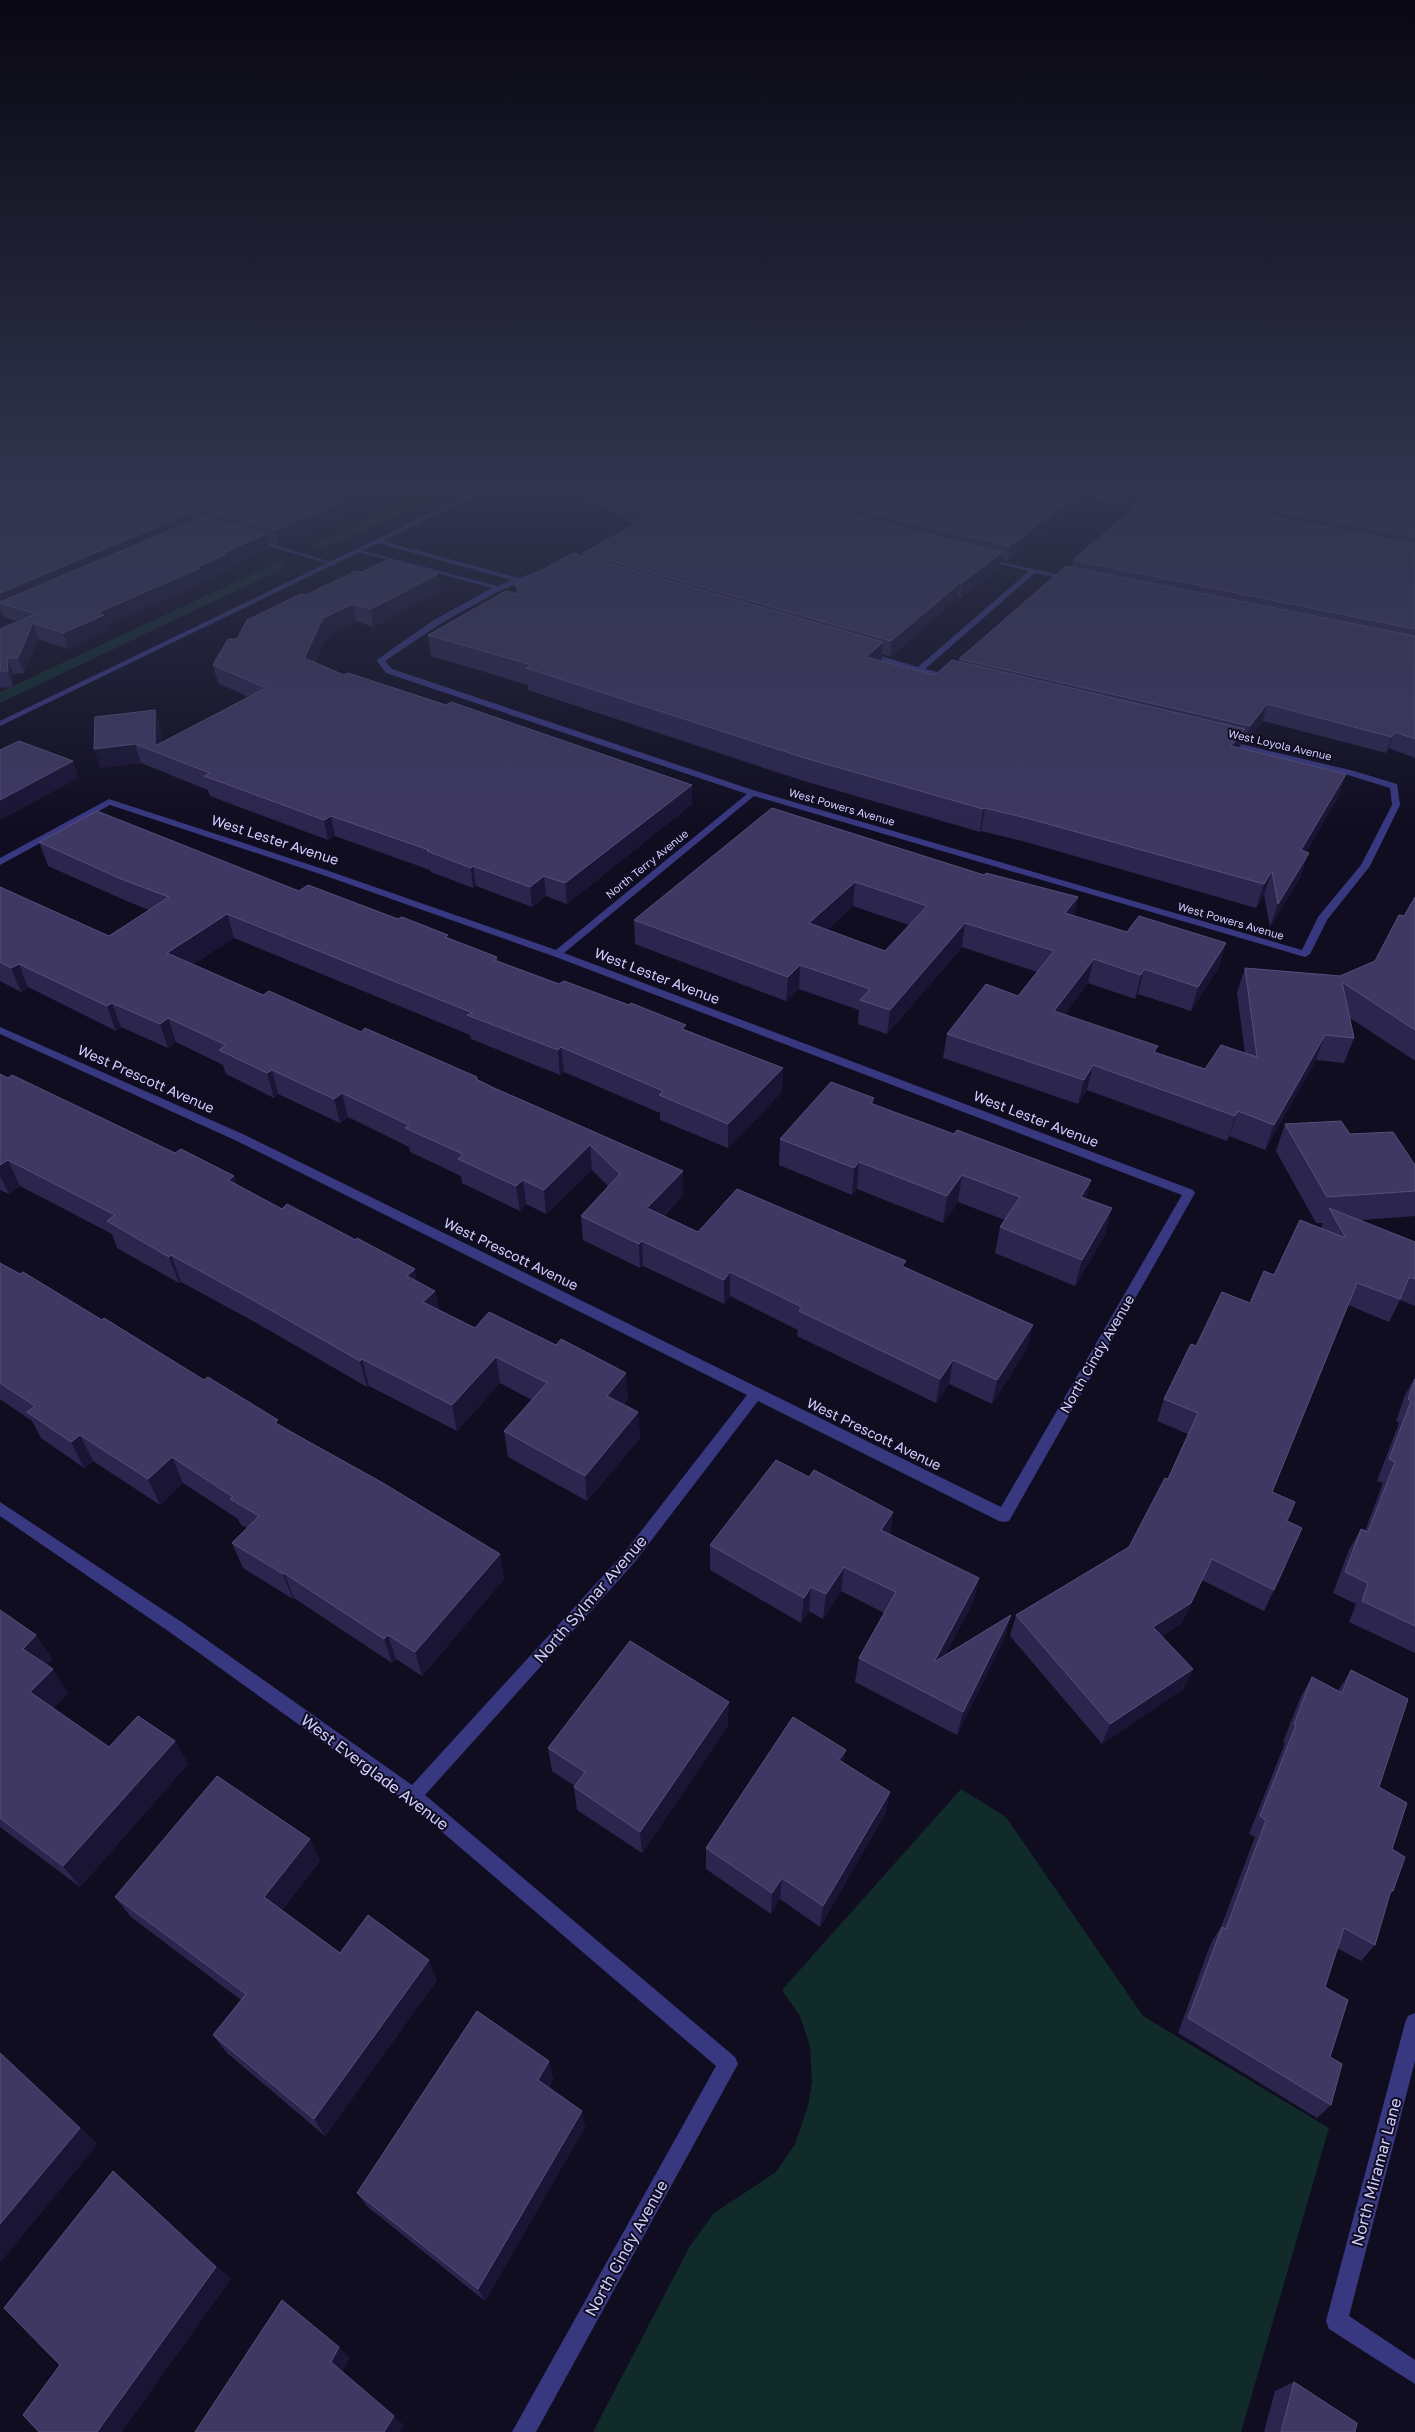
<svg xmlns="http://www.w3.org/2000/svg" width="1415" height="2432" font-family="'Golos Text',sans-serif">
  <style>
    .green { fill: #102b29 }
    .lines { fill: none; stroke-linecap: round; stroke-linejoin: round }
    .minor { fill: #383880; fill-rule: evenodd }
    .tertiary { fill: #383880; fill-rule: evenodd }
    .wall { fill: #2c264f; fill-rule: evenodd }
    .shaded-wall { fill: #1a1435 }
    .building { fill: #3e3862; stroke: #554f7b; fill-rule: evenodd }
    .labels { text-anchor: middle; stroke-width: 4; stroke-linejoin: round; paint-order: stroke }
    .far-street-label { font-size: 11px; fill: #d1cdff; stroke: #100d21 }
    .street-label { font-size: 14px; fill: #d1cdff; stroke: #100d21 }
    .near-street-label { font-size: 16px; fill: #d1cdff; stroke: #100d21 }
  </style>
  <rect width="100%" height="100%" fill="#100d21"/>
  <g class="green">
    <path d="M438 486H455L333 545 311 546Z"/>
    <path d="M283 560 284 568 0 703V692Z"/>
    <path d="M961 1789 1006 1817 1143 2016 1329 2128 1241 2432H593L690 2246 714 2213 776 2172 795 2144 808 2106 812 2082 810 2046 800 2016 782 1990Z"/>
  </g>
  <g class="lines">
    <g class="minor">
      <path d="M1043 486H1057L1157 508 1154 510Z"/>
      <path d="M251 539H255L338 564 333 565 251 541Z"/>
      <path d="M379 540 519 578 551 566 574 567 617 578 918 667 1029 571 983 560V558L1074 578 1076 579 1072 581 1035 573 925 669 1354 771 1397 784 1400 805 1370 866 1327 920 1310 954 1305 957 754 796 564 953 1193 1190 1195 1193 1009 1521 1004 1522 999 1521 758 1401 634 1563 425 1795 735 2057 738 2064 536 2432H512L716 2066 407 1802 171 1633 0 1516V1502L183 1623 412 1785 624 1553 747 1395 237 1141 0 1034V1027L245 1135 1001 1507 1182 1195 553 956 320 874 110 805 0 865V858L109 799 326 870 556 950 747 794 386 673 377 661 378 659 434 620 492 588 359 552V550L498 586 512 580 377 543 376 542ZM552 570 574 571 613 581 916 672 1348 775 1390 788 1392 805 1361 865 1318 917 1302 950 756 791 392 669 385 661 440 624 497 592Z"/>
      <path d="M1415 2013V2061L1349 2316 1415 2360V2384L1329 2329 1326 2321 1405 2023 1408 2016Z"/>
    </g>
    <path class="tertiary" d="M487 486H496L0 726V721Z"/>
  </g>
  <g class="wall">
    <path d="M0 486H403L339 501 343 502 345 516 278 545 267 542 269 549 228 567 229 570 203 581V583L107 625 108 630 68 649 38 639 24 673 13 674V687L0 688V629L18 622 4 617 1 610H0Z"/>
    <path d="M578 486H1103L1097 491 1091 490 1090 497 1008 561 1001 559 1000 567 961 598H958L890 657 882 654V661L935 675 959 662V659L1072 567 1073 560 1156 495 1157 488 1415 486V758L1389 748 1386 753 1263 721 1245 743 1241 742 1239 748 1346 774 1338 797 1306 852 1301 876 1270 927 1264 895 1256 908 1026 842 981 831 980 832 804 781 528 690V685L431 656 428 635 516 594 515 585 583 556V553L635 524 585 500Z"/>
    <path d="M362 572 438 574 440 592 373 627 356 621 327 636 315 662 344 675 692 785V804L567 904 546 896 532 907 476 886 473 888 431 872 430 870 335 836 328 840 210 796 208 790 141 763 100 768 155 710 161 729V743L248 697 218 683 213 665 237 639 306 595Z"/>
    <path d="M772 808 984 875 1078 897 1074 916 1219 967 1191 1011 1138 994 1135 999 1088 983 1064 1015 1156 1053 1205 1069 1245 1053 1237 993 1245 968 1340 976 1375 961 1404 916 1415 897V1060H1414L1350 1018 1354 1038 1344 1063 1316 1060 1265 1150 1229 1136 1227 1141 1087 1090 1078 1104 943 1058 947 1034 1018 996 1037 972 962 947 887 1034 858 1024 859 1010 799 989 786 1001 635 944 634 920ZM853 906 909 925 885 951 827 930Z"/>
    <path d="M39 842 299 891 449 938 497 957 498 961 686 1030 783 1068 782 1092 728 1148 660 1120V1113L564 1072 560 1075 471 1039 470 1035 234 938 193 964 263 995 361 1032 477 1077 478 1080 492 1087 683 1171V1195L664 1216 698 1232 905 1268 1027 1349 992 1404 949 1384 936 1403 797 1336 798 1330 730 1296 724 1304 643 1266 640 1268 583 1240 581 1216 608 1186 592 1170 546 1214 526 1204 520 1211 462 1183 461 1176 410 1152 409 1147 348 1117 340 1123 278 1094 274 1098 226 1074 223 1065 176 1042 168 1048 121 1027 116 1031 28 987 21 992 0 981V887L109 936 149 910 129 902 48 866Z"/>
    <path d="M0 1074 175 1153 234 1176 237 1185 435 1291 439 1310 475 1328 628 1399 624 1404 638 1412 640 1438 587 1501 508 1457 504 1431 532 1400 500 1383 457 1431 369 1386 367 1387 253 1321 181 1282 179 1283 117 1248 112 1234 20 1186 9 1194 0 1190Z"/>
    <path d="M874 1098 873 1104 1087 1199 1105 1235 1075 1286 995 1253 1000 1227 1005 1220 958 1202 943 1223 857 1189 852 1195 779 1165 780 1139Z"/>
    <path d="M1285 1124 1350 1134 1415 1165V1216L1361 1220 1415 1242V1306L1400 1300 1389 1322 1348 1305 1272 1492 1287 1521 1274 1590 1264 1611 1202 1580 1182 1623 1162 1636 1193 1669 1183 1689 1102 1744 1010 1636 1016 1615 1129 1547 1168 1479 1188 1434 1157 1421 1164 1399 1196 1346 1250 1303 1274 1275 1321 1228 1323 1223H1316L1276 1151Z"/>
    <path d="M0 1263 102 1320 500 1554 504 1579 422 1676 396 1659 392 1663 294 1598 293 1599 243 1568 232 1543 247 1528 241 1525 238 1519 183 1483 160 1505 93 1461 84 1468 41 1438 32 1421 0 1399Z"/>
    <path d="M1415 1377V1653L1349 1622 1356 1604 1333 1593 1349 1550 1361 1529 1365 1531 1383 1483 1377 1481 1399 1423 1396 1421 1405 1395Z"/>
    <path d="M809 1477 893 1512 890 1534 979 1578 973 1602 945 1655 1011 1615 1004 1639 957 1735 855 1682 859 1658 884 1613 841 1591 823 1619 809 1611 801 1623 710 1570V1545Z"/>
    <path d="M0 1610 36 1635 52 1659 46 1665 68 1693 53 1708 109 1747 175 1741 188 1764 80 1887 0 1827Z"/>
    <path d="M1351 1670 1379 1787 1392 1849 1393 1891 1390 1895 1375 1945 1361 1961 1337 1948 1325 1987 1330 2057 1331 2105 1317 2118 1178 2033 1211 1943 1221 1927 1255 1837 1249 1834 1285 1743 1283 1742 1301 1696 1312 1677 1338 1691Z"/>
    <path d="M728 1726 642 1853 577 1810 574 1787 575 1786 552 1771 548 1748Z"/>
    <path d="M844 1763 890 1792 885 1814 820 1927 780 1899 771 1914 706 1869V1848Z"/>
    <path d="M320 1861 282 1910 340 1953 437 1980 325 2136 227 2053 213 2035 241 2000 131 1917 115 1897Z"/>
    <path d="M549 2061 553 2079 549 2087 585 2127 485 2301 368 2207 357 2193Z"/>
    <path d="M1294 2382 1355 2432H1264L1275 2391Z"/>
  </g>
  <g class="shaded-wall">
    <path d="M339 486H403L312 507 309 493Z"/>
    <path d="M1088 486H1092L1090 497 1008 561 1010 546Z"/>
    <path d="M1098 486H1103L1097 491Z"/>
    <path d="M343 502 345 516 278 545 275 530Z"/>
    <path d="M190 513 193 527 0 603V593Z"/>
    <path d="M266 534 269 549 228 567 229 570 203 581V583L107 625 108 630 68 649 63 633 97 613 197 567 221 554Z"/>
    <path d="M1002 552 1000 567 961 598 962 583Z"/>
    <path d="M438 574 440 592 373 627 371 609Z"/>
    <path d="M960 583 958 598 890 657 891 641Z"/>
    <path d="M353 604 356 621 327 636 308 676 304 658 323 618Z"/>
    <path d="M33 623 38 639 24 673 18 658Z"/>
    <path d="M883 642 881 664 866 657Z"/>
    <path d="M7 658 13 674V687L8 671Z"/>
    <path d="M1267 704 1263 721 1245 743 1250 726Z"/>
    <path d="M155 710 161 729V754L155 746Z"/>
    <path d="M1245 729 1239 751 1231 746Z"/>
    <path d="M1395 732 1389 748 1386 753 1392 737Z"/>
    <path d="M135 744 141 763 100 768 94 749Z"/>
    <path d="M73 761 79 778 0 820V800Z"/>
    <path d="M1346 774 1338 797 1293 874 1301 850Z"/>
    <path d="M692 785V804L567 904 565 883Z"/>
    <path d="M985 808 981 831 980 832 983 809Z"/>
    <path d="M331 816 335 836 328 840 324 820Z"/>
    <path d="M1309 853 1301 876 1270 927 1278 904Z"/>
    <path d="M473 866 476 886 473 888 471 868Z"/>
    <path d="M1272 871 1264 895 1256 908 1264 884Z"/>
    <path d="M544 876 546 896 532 907 530 887Z"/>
    <path d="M855 882 853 906 808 947 809 923Z"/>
    <path d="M1078 897 1073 921 1065 913Z"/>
    <path d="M227 914 234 938 174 977 167 953Z"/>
    <path d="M965 923 962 947 887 1034 890 1010Z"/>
    <path d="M1226 943 1219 967 1191 1011 1198 987Z"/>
    <path d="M1094 959 1088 983 1048 1036 1054 1011Z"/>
    <path d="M19 964 28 987 21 992 11 968Z"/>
    <path d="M800 965 799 989 786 1001 788 977Z"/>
    <path d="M1144 969 1138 994 1135 999 1141 975Z"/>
    <path d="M112 1003 121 1027 116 1031 107 1006Z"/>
    <path d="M168 1018 176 1042 168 1048 160 1024Z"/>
    <path d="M1325 1035 1316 1060 1265 1150 1274 1125Z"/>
    <path d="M561 1047 564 1072 560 1075 558 1050Z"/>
    <path d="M1093 1065 1087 1090 1078 1104 1084 1080Z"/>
    <path d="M783 1068 782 1092 728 1148V1124Z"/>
    <path d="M272 1070 278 1094 274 1098 267 1073Z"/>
    <path d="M342 1093 348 1117 340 1123 334 1099Z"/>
    <path d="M1238 1111 1229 1136 1227 1141 1235 1116Z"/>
    <path d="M590 1145 592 1170 546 1214 544 1190Z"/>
    <path d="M8 1160 20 1186 9 1194 0 1176V1165Z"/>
    <path d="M859 1162 857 1189 852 1195 854 1168Z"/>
    <path d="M683 1171V1195L648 1232 647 1208Z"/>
    <path d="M962 1175 958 1202 943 1223 947 1196Z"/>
    <path d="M234 1176 242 1203 228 1180Z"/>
    <path d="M523 1180 526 1204 520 1211 516 1186Z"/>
    <path d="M1091 1180 1085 1206 1081 1197Z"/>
    <path d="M1112 1208 1105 1235 1075 1286 1082 1260Z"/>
    <path d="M642 1241 643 1266 640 1268 639 1244Z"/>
    <path d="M171 1255 181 1282 179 1283 169 1257Z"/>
    <path d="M415 1269 420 1295 407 1276Z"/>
    <path d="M730 1272V1296L724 1304V1280Z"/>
    <path d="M435 1291 440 1317 423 1302Z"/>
    <path d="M1033 1325 1027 1349 992 1404 997 1380Z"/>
    <path d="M496 1357 500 1383 457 1431 452 1405Z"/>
    <path d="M362 1359 369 1386 367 1387 360 1361Z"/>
    <path d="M953 1360 949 1384 936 1403 940 1379Z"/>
    <path d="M626 1373 628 1399 609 1422 607 1396Z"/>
    <path d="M638 1412 640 1438 587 1501 585 1476Z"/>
    <path d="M80 1435 93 1461 84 1468 71 1442Z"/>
    <path d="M172 1457 183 1483 160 1505 148 1479Z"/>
    <path d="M893 1512 889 1537 881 1530Z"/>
    <path d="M500 1554 504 1579 422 1676 415 1652Z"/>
    <path d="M1212 1559 1182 1623 1145 1647 1153 1627Z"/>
    <path d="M844 1567 841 1591 823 1619 826 1594Z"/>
    <path d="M284 1573 294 1598 293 1599 283 1574Z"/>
    <path d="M979 1578 973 1602 929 1686 934 1662Z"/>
    <path d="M811 1587 809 1611 801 1623 804 1598Z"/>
    <path d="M1011 1615 1004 1639 957 1735 963 1712Z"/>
    <path d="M36 1635 52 1659 39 1673 23 1649Z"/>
    <path d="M388 1635 396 1659 392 1663 384 1639Z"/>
    <path d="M53 1669 68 1693 46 1715 30 1692Z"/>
    <path d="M1193 1669 1183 1689 1102 1744 1110 1724Z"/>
    <path d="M729 1702 728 1726 642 1853 640 1832Z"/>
    <path d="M175 1741 188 1764 80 1887 63 1866Z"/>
    <path d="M846 1750 842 1773 839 1760Z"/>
    <path d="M890 1792 885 1814 820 1927 823 1906Z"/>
    <path d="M310 1839 320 1861 276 1917 264 1897Z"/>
    <path d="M782 1878 780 1899 771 1914 772 1893Z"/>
    <path d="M429 1960 437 1980 325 2136 314 2119Z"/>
    <path d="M0 2052 98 2144 0 2263Z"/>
    <path d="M549 2061 553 2079 543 2097 538 2080Z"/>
    <path d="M582 2111 585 2127 485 2301 478 2289Z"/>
    <path d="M113 2171 130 2186 231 2279 122 2432H97Z"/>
    <path d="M339 2347 350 2358 342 2372 404 2425 400 2432H384L331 2362Z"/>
  </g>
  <g class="building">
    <path d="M0 486H96L190 513 0 593Z"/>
    <path d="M120 486H339L309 493 343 502 275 530Z"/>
    <path d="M586 486H729L1002 552 962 583H960L891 641 583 553 649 516Z"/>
    <path d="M758 486H1088L1010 546Z"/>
    <path d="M1159 486H1415V537L1157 488Z"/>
    <path d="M1150 494 1415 544V629L1073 560Z"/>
    <path d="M202 517 266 534 221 554 225 555 197 567 200 568 97 613 104 615 63 633 33 623 18 658H7L8 671H0V629L36 614 0 603V602Z"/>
    <path d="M573 553 883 642 866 657 935 675 952 660 1245 729 1231 746 1346 774 1301 850 1309 853 1278 904 1272 871 1264 884 1030 819 985 808 983 809 805 758 526 668 532 665 428 635 506 591 522 595 515 585Z"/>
    <path d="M387 560 438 574 371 609 353 604 323 618 304 658 344 675 348 673 446 705 451 702 692 785 565 883 544 876 530 887 473 866 471 868 427 851 429 850 331 816 324 820 204 776 210 773 135 744 94 749 95 717 155 710V746L266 688 213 665 228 639H237L247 620 301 594 306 595 356 571 362 572Z"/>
    <path d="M1066 566 1415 636V739L1395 732 1392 737 1267 704 1250 726 959 659Z"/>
    <path d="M19 741 73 761 0 800V750Z"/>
    <path d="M772 808 984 875 986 873 1078 897 1065 913 1127 932 1139 916 1226 943 1198 987 1144 969 1141 975 1094 959 1054 1011 1158 1046 1154 1052 1205 1069 1221 1045 1257 1057 1245 968 1340 976 1375 961 1399 915 1404 916 1415 897V1030L1342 982 1354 1038 1325 1035 1274 1125 1238 1111 1235 1116 1093 1065 1084 1080 947 1034 986 984 1018 996 1054 951 965 923 890 1010 860 1000 870 989 800 965 788 977 634 920ZM855 882 927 906 885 951 809 923Z"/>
    <path d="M97 811 299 891 308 885 398 919 402 917 448 935 445 937 497 957 494 960 559 984 564 981 629 1005 631 1003 686 1025 682 1029 783 1068 728 1124 659 1095 663 1091 561 1047 558 1050 467 1015 473 1013 227 914 167 953 263 995 269 991 361 1032 365 1028 477 1077 476 1079 492 1087 683 1171 647 1208 698 1232 737 1189 906 1261 902 1266 1033 1325 997 1380 953 1360 940 1379 799 1311 802 1307 730 1272 724 1280 642 1241 639 1244 581 1216 620 1174 590 1145 544 1190 523 1180 516 1186 458 1159 463 1154 405 1128 409 1125 342 1093 334 1099 272 1070 267 1073 219 1050 226 1045 168 1018 160 1024 112 1003 107 1006 19 964 11 968 0 962V887L109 936 169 897 121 879 39 842Z"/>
    <path d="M0 1074 8 1078 12 1075 175 1153 181 1149 234 1176 228 1180 282 1209 287 1204 356 1240 357 1238 415 1269 407 1276 435 1291 423 1302 475 1328 489 1312 556 1345 561 1339 626 1373 607 1396 638 1412 585 1476 504 1431 547 1383 496 1357 452 1405 362 1359 360 1361 244 1295 171 1255 169 1257 107 1221 115 1215 8 1160 0 1165Z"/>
    <path d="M831 1082 874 1098 870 1103 954 1134 957 1130 1091 1180 1081 1197 1112 1208 1082 1260 1000 1227 1020 1197 962 1175 947 1196 859 1162 854 1168 780 1139Z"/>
    <path d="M1341 1121 1350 1134 1393 1132 1415 1165V1191L1327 1197 1285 1124Z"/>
    <path d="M1329 1208 1415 1242V1279L1409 1277 1400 1299 1357 1283 1272 1492 1295 1502 1287 1521 1302 1528 1274 1590 1212 1559 1191 1603 1153 1627 1193 1669 1110 1724 1016 1615 1129 1547 1165 1478 1168 1479 1198 1413 1164 1399 1191 1344 1196 1346 1222 1292 1250 1303 1264 1271 1274 1275 1300 1220 1346 1238Z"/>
    <path d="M0 1263 20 1274 23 1272 102 1320 104 1318 204 1380 208 1377 278 1420 275 1423 383 1483 500 1554 415 1652 388 1635 384 1639 284 1573 283 1574 232 1543 259 1516 230 1499 233 1497 172 1457 148 1479 80 1435 71 1442 27 1412 35 1406 0 1383Z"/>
    <path d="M1415 1379V1626L1362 1601 1368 1583 1345 1572 1361 1529 1368 1532 1395 1462 1389 1459 1411 1401 1408 1399Z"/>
    <path d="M776 1460 809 1477 814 1470 893 1512 881 1530 979 1578 934 1662 1011 1615 963 1712 859 1658 896 1592 844 1567 826 1594 811 1587 804 1598 710 1545Z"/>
    <path d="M0 1610 36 1635 23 1649 53 1669 30 1692 109 1747 138 1716 175 1741 63 1866 0 1818Z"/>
    <path d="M630 1641 729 1702 640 1832 574 1787 585 1772 548 1748Z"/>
    <path d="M1351 1670 1408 1699 1379 1787 1407 1803 1392 1849 1405 1857 1393 1891 1391 1890 1375 1945 1344 1928 1325 1987 1348 2000 1330 2057 1342 2064 1331 2105 1188 2018 1222 1927 1226 1929 1266 1820 1260 1816 1296 1725 1294 1724 1312 1677 1342 1693Z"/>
    <path d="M793 1717 846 1750 839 1760 890 1792 823 1906 782 1878 772 1893 706 1848Z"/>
    <path d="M217 1776 310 1839 264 1897 340 1953 368 1915 429 1960 314 2119 213 2035 246 1994 115 1897Z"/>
    <path d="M477 2011 549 2061 538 2080 582 2111 478 2289 357 2193Z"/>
    <path d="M0 2053 80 2128 0 2224Z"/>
    <path d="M113 2171 216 2267 97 2432H39L23 2415 60 2365 4 2308Z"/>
    <path d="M282 2300 339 2347 331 2362 394 2416 384 2432H195Z"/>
    <path d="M1294 2382 1357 2423 1355 2432H1281Z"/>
  </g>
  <linearGradient id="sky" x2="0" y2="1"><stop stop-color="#090712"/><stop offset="0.59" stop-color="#31354e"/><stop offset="1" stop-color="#31354e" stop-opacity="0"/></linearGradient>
  <rect width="1415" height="827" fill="url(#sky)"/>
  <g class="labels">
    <g class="far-street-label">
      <text transform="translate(1280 745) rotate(13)" y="4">West Loyola Avenue</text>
      <text transform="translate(842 807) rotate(16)" y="4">West Powers Avenue</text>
      <text transform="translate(647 864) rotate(-39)" y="4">North Terry Avenue</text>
      <text transform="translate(1231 921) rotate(16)" y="4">West Powers Avenue</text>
    </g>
    <g class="street-label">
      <text transform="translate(275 840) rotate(18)" y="5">West Lester Avenue</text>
      <text transform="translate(657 976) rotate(21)" y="5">West Lester Avenue</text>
      <text transform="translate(146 1079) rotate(24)" y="5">West Prescott Avenue</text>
      <text transform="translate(1036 1119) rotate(21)" y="5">West Lester Avenue</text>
      <text transform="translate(511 1254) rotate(26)" y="5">West Prescott Avenue</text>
      <text transform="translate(1097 1354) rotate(-60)" y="5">North Cindy Avenue</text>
      <text transform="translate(874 1434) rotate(26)" y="5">West Prescott Avenue</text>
    </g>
    <g class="near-street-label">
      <text transform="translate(590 1599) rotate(-49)" y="6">North Sylmar Avenue</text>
      <text transform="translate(375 1772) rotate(37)" y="6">West Everglade Avenue</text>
      <text transform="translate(1376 2172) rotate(-75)" y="6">North Miramar Lane</text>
      <text transform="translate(626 2248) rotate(-61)" y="6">North Cindy Avenue</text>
    </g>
  </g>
</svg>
